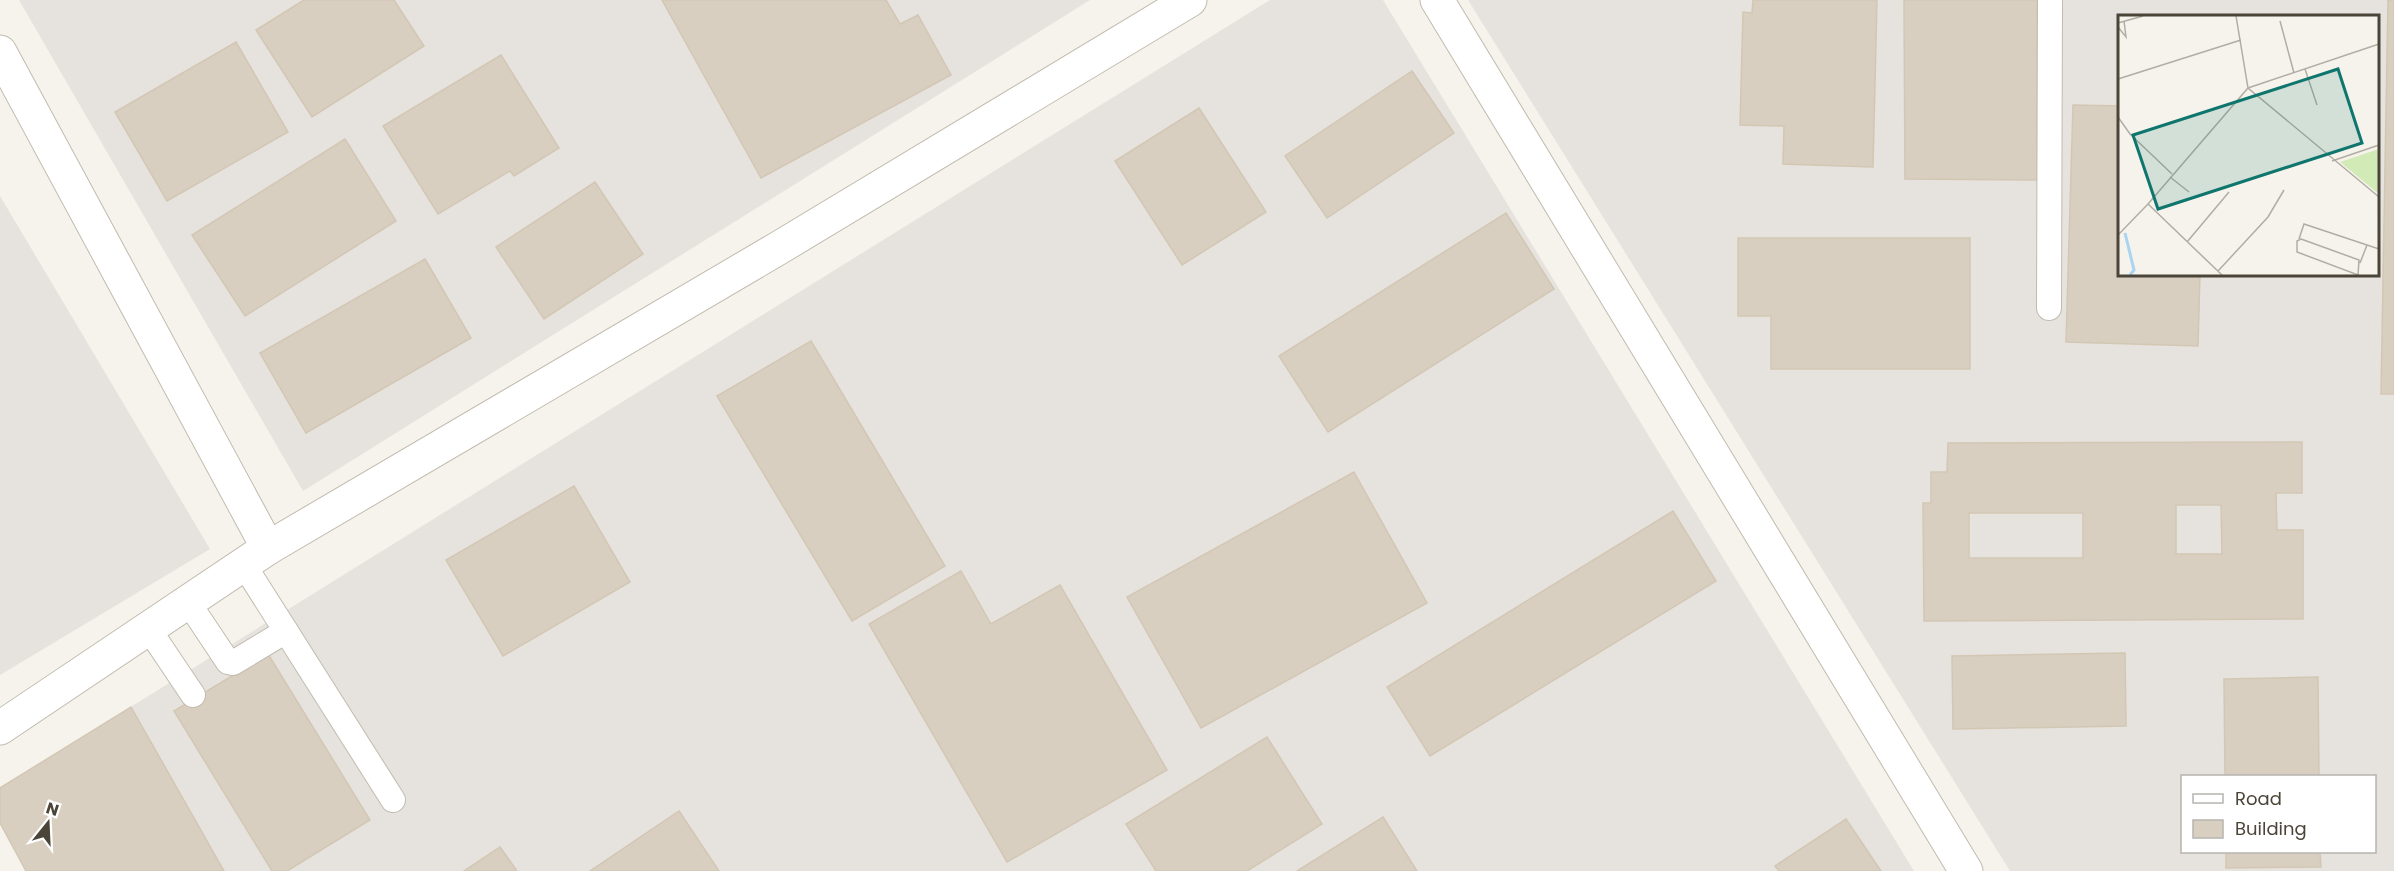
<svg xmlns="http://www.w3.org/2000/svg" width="2394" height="871" font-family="Poppins,sans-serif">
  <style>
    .industrial { fill: #e6e2dd; fill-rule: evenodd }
    .building { fill: #d8cfc1; stroke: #d3c7b4; stroke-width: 1.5; fill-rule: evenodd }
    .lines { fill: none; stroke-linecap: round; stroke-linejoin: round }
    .lane-casing { stroke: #c2bbae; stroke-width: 26 }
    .street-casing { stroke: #c2bbae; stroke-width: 35 }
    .lane { stroke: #fff; stroke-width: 24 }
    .street { stroke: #fff; stroke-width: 33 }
    .inset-river { fill: none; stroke: #a9d4f2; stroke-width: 3 }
    .inset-road { fill: none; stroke: #b2ada4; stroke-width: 1.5 }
    .view { fill: #0f766e; fill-opacity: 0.15; stroke: #0f766e; stroke-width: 3 }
    .inset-edge { fill: none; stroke: #4b4439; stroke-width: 3 }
  </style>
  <rect width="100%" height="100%" fill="#f6f3ec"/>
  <g class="industrial">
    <path d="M19 0H1090L303 491Z"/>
    <path d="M1270 0H1383L1914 871H26L0 823V788Z"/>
    <path d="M1468 0H2394V871H2010ZM2120 16H2378V274H2120ZM2182 776H2374V852H2182Z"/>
    <path d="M0 196 210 549 0 675Z"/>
  </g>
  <g class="building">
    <path d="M304 0H394L424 46 312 117 256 30Z"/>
    <path d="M662 0H886L900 24 918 15 951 75 761 178Z"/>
    <path d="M1753 0H1877L1873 167 1783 164 1784 126 1740 125 1743 12 1752 13Z"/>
    <path d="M1904 0H2037V180L1905 179Z"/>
    <path d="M2388 0H2394V394H2381Z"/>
    <path d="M236 42 288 132 167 201 115 112Z"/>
    <path d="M501 55 559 148 514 176 510 171 438 214 383 126Z"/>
    <path d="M1412 71 1454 133 1327 218 1285 156Z"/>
    <path d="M2073 105 2120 106V274H2200L2198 346 2066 342Z"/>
    <path d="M1199 108 1266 212 1182 265 1115 161Z"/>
    <path d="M345 139 396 221 245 316 192 235Z"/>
    <path d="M595 182 643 254 544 319 496 247Z"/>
    <path d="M1506 213 1554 289 1328 432 1279 356Z"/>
    <path d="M1738 238H1970V369H1771V316H1738Z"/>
    <path d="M425 259 471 338 306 433 260 353Z"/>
    <path d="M811 341 945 566 852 621 717 396Z"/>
    <path d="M2302 442V493H2276L2277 530H2303V619L1924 621 1923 503H1931V472H1947L1948 443ZM2176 505H2221L2222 554H2176ZM1969 513H2083V558H1969Z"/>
    <path d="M1354 472 1427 603 1201 728 1127 597Z"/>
    <path d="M574 486 630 582 503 656 446 560Z"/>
    <path d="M1673 511 1716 581 1430 756 1387 687Z"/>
    <path d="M961 571 991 624 1060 585 1167 770 1007 862 869 624Z"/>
    <path d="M2125 653 2126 726 1953 729 1952 656Z"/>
    <path d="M268 654 370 820 287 871H272L174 711Z"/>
    <path d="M2318 677 2319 776H2225L2224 679Z"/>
    <path d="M131 707 224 871H26L0 823V788Z"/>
    <path d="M1267 737 1322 824 1247 871H1156L1126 824Z"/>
    <path d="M679 811 719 871H590Z"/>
    <path d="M1383 817 1417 871H1297Z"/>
    <path d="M1846 819 1881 871H1779L1775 866Z"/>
    <path d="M500 847 517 871H464Z"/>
    <path d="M2226 852H2320L2321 867 2226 868Z"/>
  </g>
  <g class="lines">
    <defs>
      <g id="lane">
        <path d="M2049 308 2050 0"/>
        <path d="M244 565 393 800"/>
        <path d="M188 602 228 662 233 663 286 631"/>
        <path d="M148 628 193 695"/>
      </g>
      <g id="street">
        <path d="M1437 0 1966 871"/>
        <path d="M0 52 268 548"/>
        <path d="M0 728 268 548 777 249 1190 0"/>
      </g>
    </defs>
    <use href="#lane" class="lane-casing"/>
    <use href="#street" class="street-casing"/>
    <use href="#lane" class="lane"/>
    <use href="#street" class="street"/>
  </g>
  <g transform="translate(2118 15)">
    <rect width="261" height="261" fill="#f6f3ec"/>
    <path d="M261 134V179L222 147Z" fill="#d2eab5"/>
    <path class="inset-river" d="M7 218 16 255 12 260"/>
    <path class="inset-road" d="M118 1 130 73 261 182M162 6 176 58M0 8 25 1M0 12 8 22 6 6M187 54 199 90M0 64 123 25M0 102 12 119 54 159M214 146 261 130M52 162 71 177M30 189 130 73 261 29M0 220 30 189 104 260M181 224 186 209 261 234M183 224 241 245 240 260 179 237V226ZM69 227 111 177M242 248 249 230M100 256 150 202 166 175"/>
    <path class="view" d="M220 54 244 128 40 194 15 120Z"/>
    <rect width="261" height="261" class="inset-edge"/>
  </g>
  <rect x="2181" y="775" width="195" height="78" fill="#ffffff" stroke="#b7b4b0" stroke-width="1.5"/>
  <rect x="2193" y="794" width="30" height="9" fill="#ffffff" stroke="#b7b4b0" stroke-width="1.5"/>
  <text x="2235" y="805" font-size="18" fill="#4b4439">Road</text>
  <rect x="2193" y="820" width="30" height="18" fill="#d8cfc1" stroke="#b7b4b0" stroke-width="1.5"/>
  <text x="2235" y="835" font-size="18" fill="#4b4439">Building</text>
  <g transform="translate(48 823) rotate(18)" stroke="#ffffff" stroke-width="4.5" paint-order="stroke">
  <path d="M0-4.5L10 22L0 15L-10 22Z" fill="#4b4439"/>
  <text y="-9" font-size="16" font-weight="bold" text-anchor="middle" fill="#4b4439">N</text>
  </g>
</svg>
